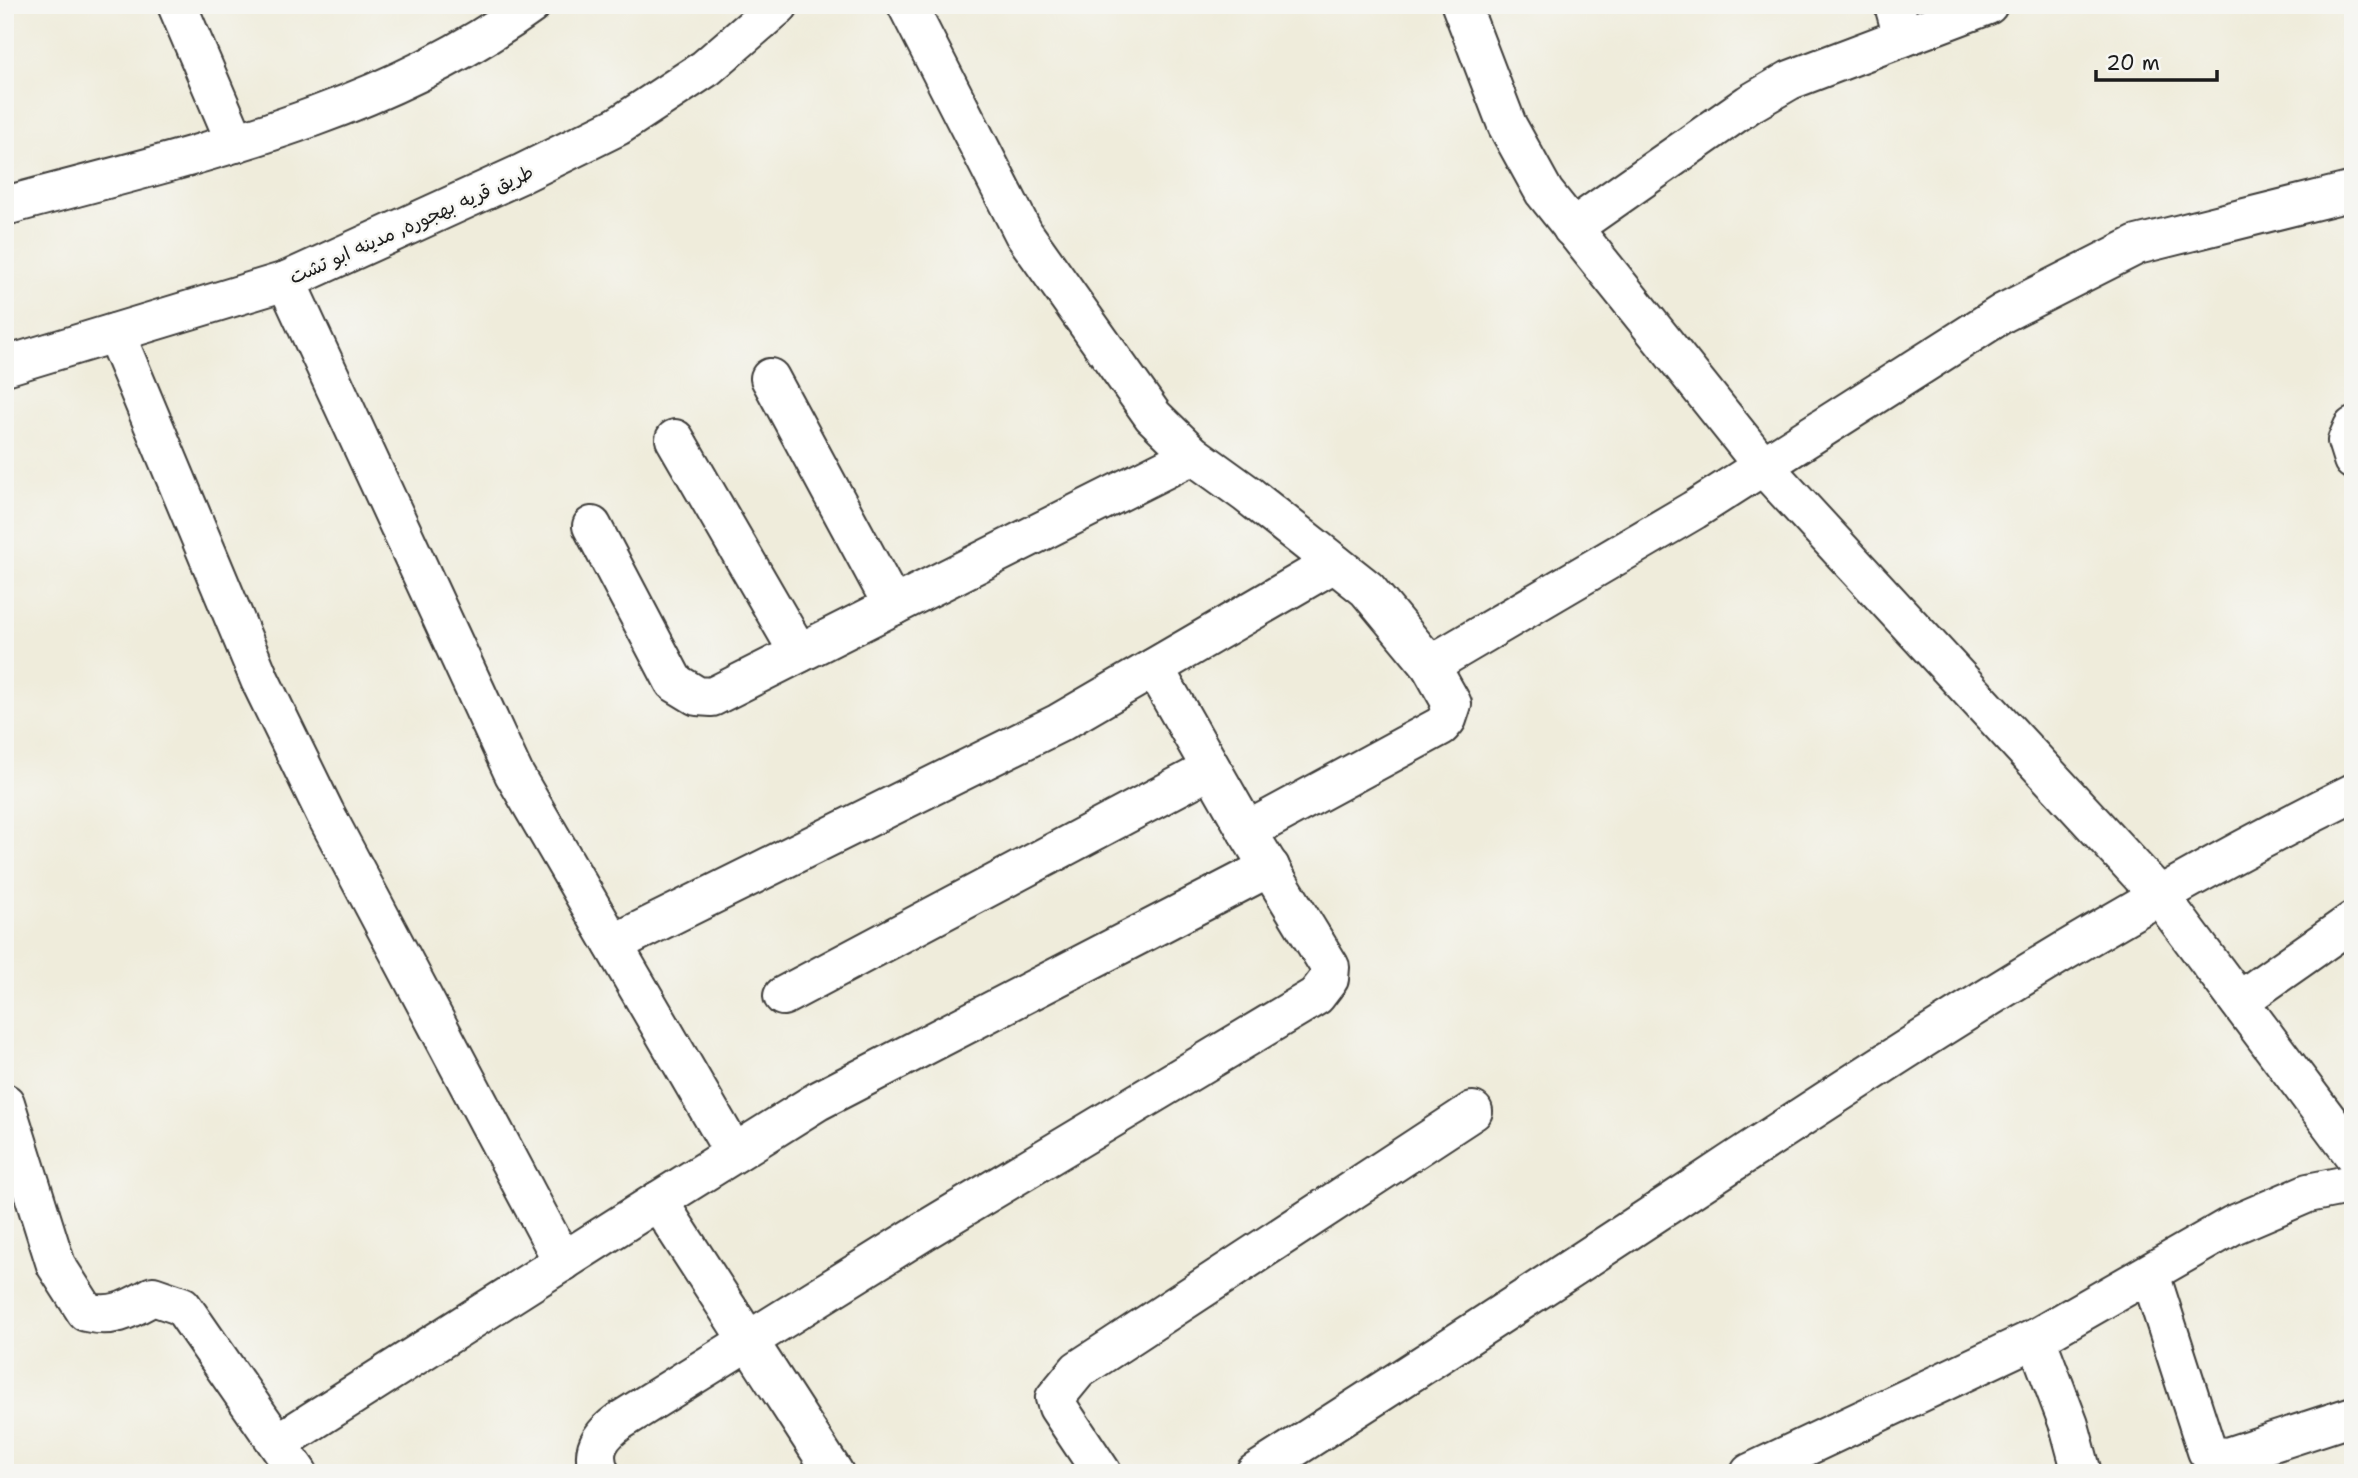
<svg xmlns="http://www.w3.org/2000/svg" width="2358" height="1478" font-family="'Shantell Sans','Playpen Sans Arabic',sans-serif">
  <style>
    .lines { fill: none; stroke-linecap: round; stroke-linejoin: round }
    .minor-casing { stroke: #3c3b39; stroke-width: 42 }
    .minor { stroke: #fff; stroke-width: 38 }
    .labels { text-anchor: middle; stroke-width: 5; stroke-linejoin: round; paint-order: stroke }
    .street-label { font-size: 19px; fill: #1c1c1c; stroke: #f6f6f2 }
  </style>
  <rect width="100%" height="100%" fill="#f6f6f2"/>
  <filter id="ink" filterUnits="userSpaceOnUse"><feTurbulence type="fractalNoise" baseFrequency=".0143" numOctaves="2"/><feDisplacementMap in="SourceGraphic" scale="14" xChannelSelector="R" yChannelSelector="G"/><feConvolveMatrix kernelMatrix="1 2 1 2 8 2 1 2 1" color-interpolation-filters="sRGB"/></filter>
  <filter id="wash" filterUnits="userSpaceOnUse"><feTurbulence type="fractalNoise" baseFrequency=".00686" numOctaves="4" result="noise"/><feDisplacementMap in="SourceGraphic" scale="28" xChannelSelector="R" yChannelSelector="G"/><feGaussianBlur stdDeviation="1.57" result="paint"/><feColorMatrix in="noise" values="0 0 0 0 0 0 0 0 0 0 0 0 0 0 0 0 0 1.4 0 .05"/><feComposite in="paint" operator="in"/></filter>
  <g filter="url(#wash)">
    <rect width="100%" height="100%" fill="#efecdb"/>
  </g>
  <g filter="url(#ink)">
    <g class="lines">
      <defs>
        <g id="minor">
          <path d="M177 5 236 143"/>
          <path d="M907 5 1024 234 1153 416 1193 455 1247 494 1367 589 1430 665 1694 510 2003 313 2137 245 2353 191"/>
          <path d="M1461 5 1507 125 1544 192 1763 466 2160 896 2353 1154"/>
          <path d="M1894 5 1903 37"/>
          <path d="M5 206C185 157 378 117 531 5"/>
          <path d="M1572 228 1749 104 1790 80 1988 5"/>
          <path d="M286 281 514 774 734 1153"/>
          <path d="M115 333 260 680 325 813 563 1262"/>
          <path d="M5 366 286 281 523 173 618 126 706 68 779 5"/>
          <path d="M770 378 893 606"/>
          <path d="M2353 427 2347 441 2353 460"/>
          <path d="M675 439 799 653"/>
          <path d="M592 526 674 682 697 696 712 697 1193 455"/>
          <path d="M1154 668 1247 831"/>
          <path d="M613 944 1059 723 1334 563"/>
          <path d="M783 996 1211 769"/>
          <path d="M2239 1001 2353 921"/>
          <path d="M5 1103 56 1265 86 1312C114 1319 129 1309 153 1296L182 1306 298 1473"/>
          <path d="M658 1201 818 1101 1270 867"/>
          <path d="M2150 1274 2207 1451 2216 1456 2227 1457 2353 1416"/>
          <path d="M2036 1338 2069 1425 2082 1473"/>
          <path d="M278 1443 658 1201 834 1473"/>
          <path d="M600 1473C589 1449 602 1434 620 1421L924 1231 1316 996 1329 979 1330 967 1247 831 1441 726 1447 719 1452 704 1430 665"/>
          <path d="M1102 1473 1058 1407 1055 1398 1078 1370 1473 1111"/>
          <path d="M1255 1473C1407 1376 1557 1278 1707 1179 1916 1041 2127 904 2353 793"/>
          <path d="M1750 1473 2036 1338 2233 1225 2308 1193 2353 1184"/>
        </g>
      </defs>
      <use href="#minor" class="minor-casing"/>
      <use href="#minor" class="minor"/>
    </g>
  </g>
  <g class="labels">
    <g class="street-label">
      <text transform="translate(411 224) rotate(-24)" y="7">طريق قريه بهجوره, مدينه ابو تشت</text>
    </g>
  </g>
  <rect width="2358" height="1478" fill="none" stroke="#f6f6f2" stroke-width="28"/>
  <path d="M2096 70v10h121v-10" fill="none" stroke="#1c1c1c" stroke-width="3.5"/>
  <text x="2106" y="70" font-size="21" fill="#1c1c1c" stroke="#f6f6f2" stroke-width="5" paint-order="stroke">20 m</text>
</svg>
